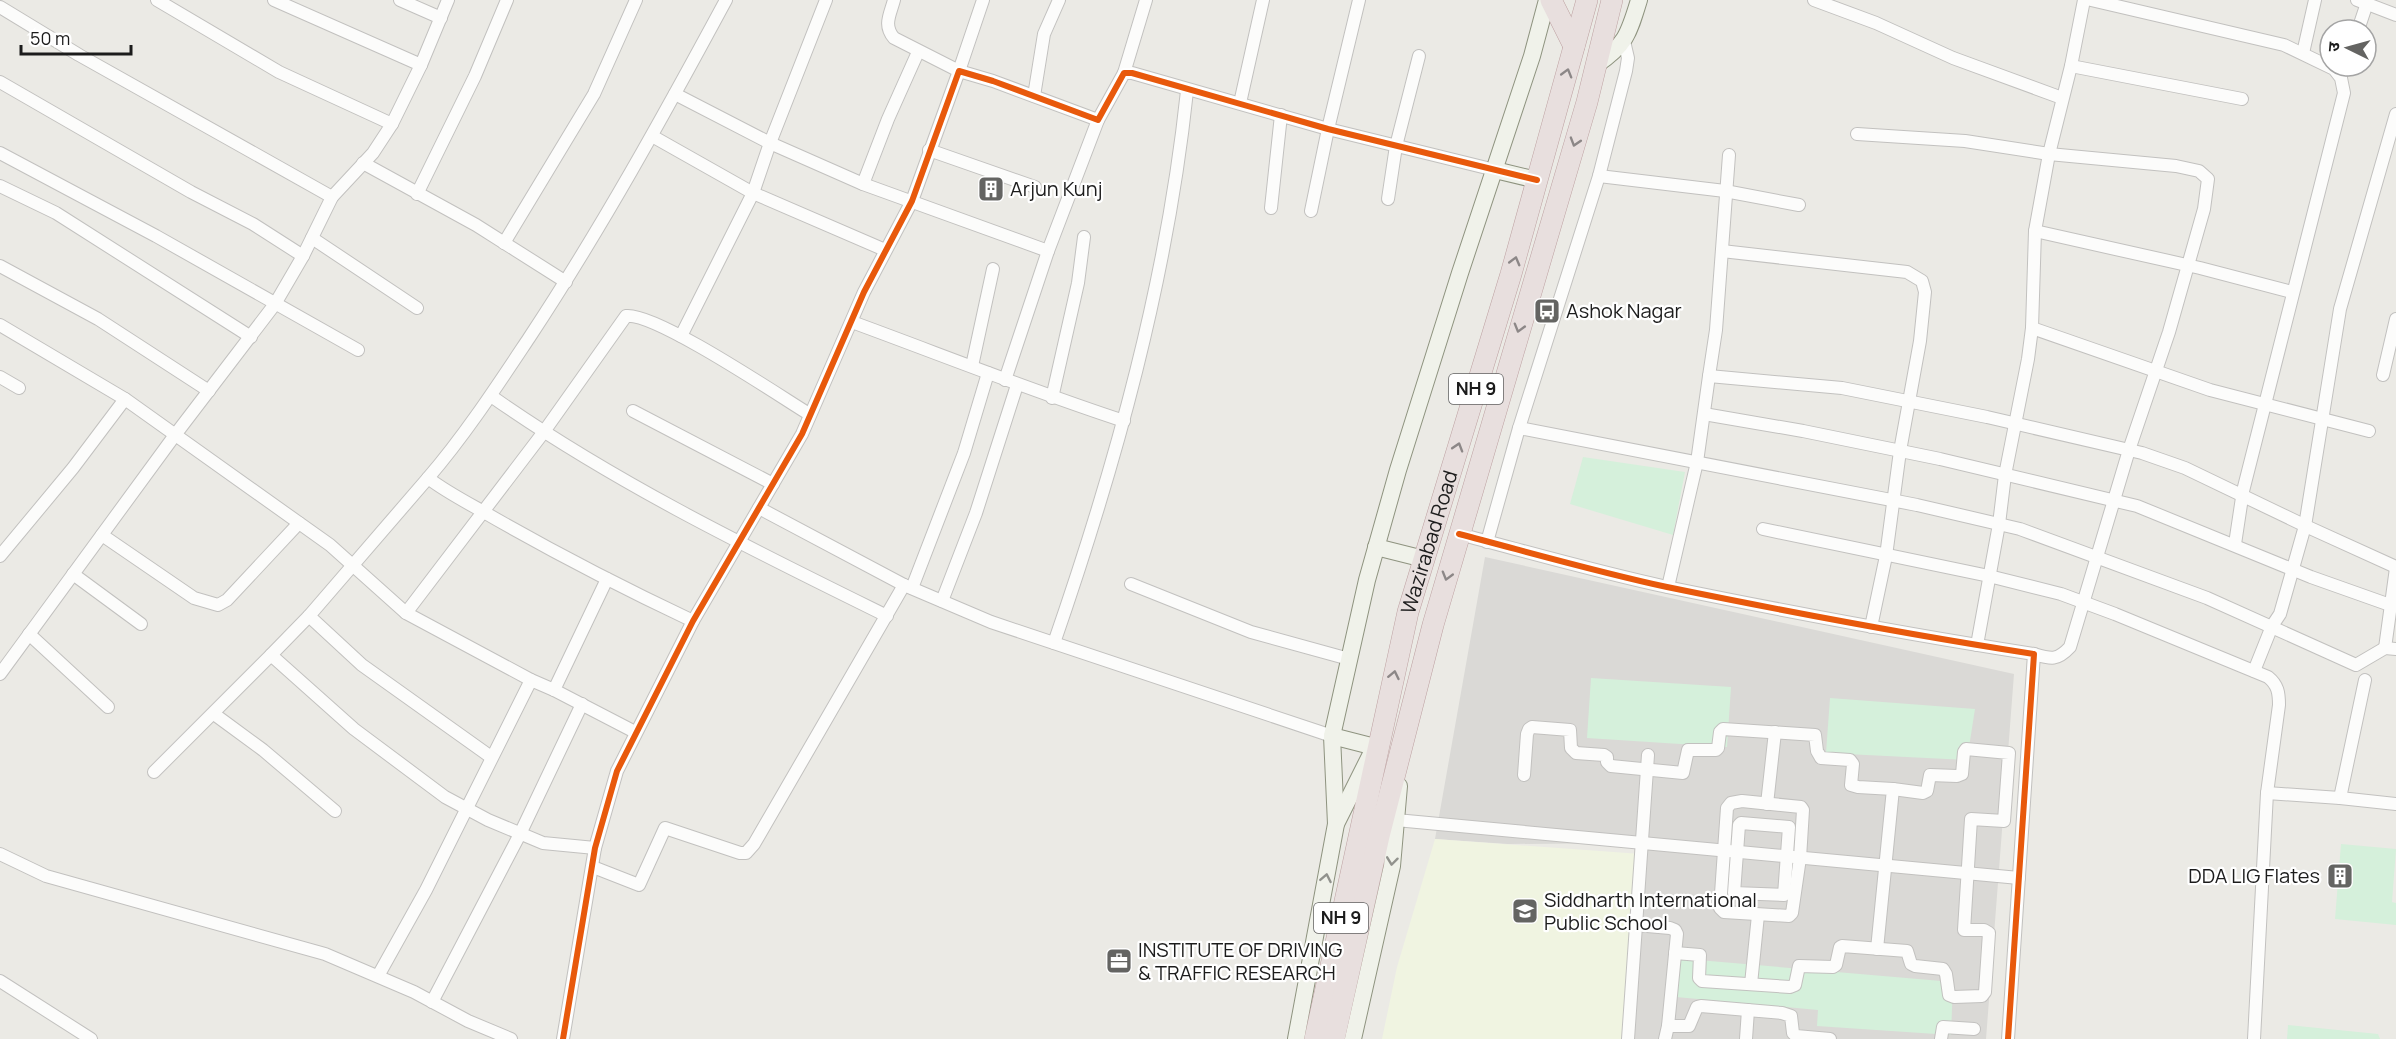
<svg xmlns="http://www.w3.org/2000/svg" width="2396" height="1039" font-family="Manrope,'Noto Sans Devanagari',sans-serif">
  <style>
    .residential { fill: #dad9d6 }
    .education { fill: #f0f4e1 }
    .park { fill: #d5f0db }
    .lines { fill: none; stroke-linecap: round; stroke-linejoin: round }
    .street-casing { stroke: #c2c1bf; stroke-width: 14 }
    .secondary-casing { stroke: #8e937f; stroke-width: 18 }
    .highway-casing { stroke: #bda0a1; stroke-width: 22 }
    .street { stroke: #fcfcfb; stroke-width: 12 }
    .secondary { stroke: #f0f2ea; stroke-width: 16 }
    .highway { stroke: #e8dfde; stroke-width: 21 }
    .cycleway-casing { stroke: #fff; stroke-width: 10 }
    .cycleway { stroke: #e8590c; stroke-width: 6 }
    .oneway { stroke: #8c8787 }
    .oneway2 { stroke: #91928d }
    .labels { text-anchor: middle; stroke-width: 4.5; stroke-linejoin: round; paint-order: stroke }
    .shield { fill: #fff; stroke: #606060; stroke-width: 1.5 }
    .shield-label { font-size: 18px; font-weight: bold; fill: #1c1c1c }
    .poi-label { font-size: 20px; fill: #1c1c1c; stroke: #fff; text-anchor: start }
    .street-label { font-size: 20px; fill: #1c1c1c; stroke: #fff }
  </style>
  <rect width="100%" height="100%" fill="#ebeae5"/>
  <path class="residential" d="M1485 557 2014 674 1986 1039H1629L1641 843 1508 844 1435 839Z"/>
  <path class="education" d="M1435 839 1641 854 1623 1039H1382L1397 967Z"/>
  <g class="park">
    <path d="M1583 457 1685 472 1673 535 1570 504Z"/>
    <path d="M1591 678 1731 687 1727 747 1587 738Z"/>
    <path d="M1830 698 1975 709 1967 760 1826 753Z"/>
    <path d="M2341 844 2396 849 2392 902 2396 903V925L2335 919Z"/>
    <path d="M1669 949 1698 951V960L1953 982 1951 1035 1817 1026 1818 1010 1665 996Z"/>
    <path d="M2288 1025 2378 1034 2380 1039H2287Z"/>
  </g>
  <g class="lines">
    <defs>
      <g id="street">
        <path d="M157 0 279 72 392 124"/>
        <path d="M274 0 421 65"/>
        <path d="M400 0 441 18"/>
        <path d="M894 0C890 15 883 25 894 38L959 71 983 0"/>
        <path d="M1814 0 1876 23 1953 58 2062 98"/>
        <path d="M2084 0 2071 66 2049 154 2035 231 2032 328 2210 390 2369 431"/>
        <path d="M2091 0 2284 45 2334 69 2341 78 2344 93 2243 491 2235 544"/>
        <path d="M2357 0 2396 15"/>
        <path d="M0 7 79 55 332 197"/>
        <path d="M2358 30 2367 3"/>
        <path d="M2303 53 2315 0"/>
        <path d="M2071 66 2242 99"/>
        <path d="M1124 73 1146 0"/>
        <path d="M0 82 191 192 253 224 303 256"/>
        <path d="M675 94 770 143 863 184 1048 251"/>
        <path d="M1034 96 1044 34 1059 0"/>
        <path d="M1240 103 1263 0"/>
        <path d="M1857 134 1965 141 2049 154 2176 166 2199 171 2208 179 2204 209 2169 332 2129 450 2070 647C2057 661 2051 659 2034 654"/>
        <path d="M652 136 753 193 885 250"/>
        <path d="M929 150 1035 187"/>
        <path d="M0 153 156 236 358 350"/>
        <path d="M363 163 476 225 566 282"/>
        <path d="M1599 176 1725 191 1799 205"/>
        <path d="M863 184 888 119 918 52"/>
        <path d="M0 186 56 213 251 337"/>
        <path d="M417 194 475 76 507 0"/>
        <path d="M1388 199 1396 146 1419 56"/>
        <path d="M1271 208 1281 115"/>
        <path d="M1311 211 1328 129 1359 0"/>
        <path d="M2035 231 2200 268 2292 292"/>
        <path d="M312 238 417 308"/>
        <path d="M504 243 594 94 636 0"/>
        <path d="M1722 251 1907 272 1922 281 1925 292 1920 341 1900 451 1886 556 1871 627"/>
        <path d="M0 266 98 319 209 391"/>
        <path d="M852 322C942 355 1032 391 1124 421"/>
        <path d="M0 325 125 399 330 545 406 613 531 680 554 690 635 732"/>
        <path d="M681 336 753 193 770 143 826 0"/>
        <path d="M972 366 993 269"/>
        <path d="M2383 375 2396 319"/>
        <path d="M1709 376 1842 388 1987 417 2142 453 2185 468 2310 528 2396 567"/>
        <path d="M0 377 19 388"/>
        <path d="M1005 380 1048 251 1098 120"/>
        <path d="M491 396C615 483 751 549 887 616"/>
        <path d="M1052 398 1078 283 1084 237"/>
        <path d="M633 411 773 484"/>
        <path d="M1704 414 1803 431 1940 459 2137 506 2311 577 2390 605"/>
        <path d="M1519 428 1917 505 2020 529 2207 598 2356 665 2385 648 2396 649"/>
        <path d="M428 478 309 616 362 665 491 757"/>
        <path d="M759 508 904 585 991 622 1332 736"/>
        <path d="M1763 529 1989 576 2061 594 2115 614 2268 677C2278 685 2279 693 2279 705L2267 793 2254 1039"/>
        <path d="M1459 534C1528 552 1597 572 1667 587 1789 612 1911 635 2034 654L2008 1039"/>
        <path d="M102 535 194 598 218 605 227 600 299 523"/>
        <path d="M1487 542 1519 428 1599 176 1626 71 1628 58 1624 41"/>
        <path d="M0 556 73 468 125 399"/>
        <path d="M73 574 141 624"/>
        <path d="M1131 584 1251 632 1349 659"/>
        <path d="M1668 587 1697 462 1709 376 1716 330 1729 155"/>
        <path d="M912 588 964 453 988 373"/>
        <path d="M942 601 976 513 1017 385"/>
        <path d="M406 613 543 433 626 316C655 312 778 395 809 414"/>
        <path d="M693 621C621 587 551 551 482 511 464 501 445 491 428 478 465 435 497 386 529 338 601 229 664 115 726 0"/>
        <path d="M29 634 108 707"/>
        <path d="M1054 643C1116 464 1167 280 1187 91"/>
        <path d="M1977 645 1999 524 2005 475 2028 359 2032 328"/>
        <path d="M2385 648 2396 568"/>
        <path d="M271 655 309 616"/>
        <path d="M2254 671 2272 626 2280 614 2305 526 2340 309 2396 114"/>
        <path d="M0 674 175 435 275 304 303 256 332 197 373 153 392 124 421 65 448 0"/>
        <path d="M2365 680 2340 798 2396 804"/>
        <path d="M554 690 607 579"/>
        <path d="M214 714 263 750 335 811"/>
        <path d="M154 772 271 655 354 729 445 797 488 820 543 843 595 848"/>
        <path d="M1524 775 1527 734 1529 729 1532 727 1570 730 1571 748 1576 753 1604 755 1607 757V762L1611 766 1683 773 1688 750H1716L1718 748 1720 732 1723 729 1815 735 1817 751 1821 758 1850 760 1853 764 1851 785 1858 787 1893 789 1877 949"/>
        <path d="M2267 793 2340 798"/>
        <path d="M1742 801 1801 807 1803 810 1800 858 1792 913 1789 916 1724 912 1720 908 1727 808 1731 803Z"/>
        <path d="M1767 804 1775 732"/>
        <path d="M1396 820 2019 878"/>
        <path d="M1741 823 1789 827 1784 895 1734 893 1739 825Z"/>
        <path d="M0 854 46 876 325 954 414 992 468 1021 511 1039"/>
        <path d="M593 867 639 885 665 828 740 853H746L754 844 904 585"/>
        <path d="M1636 925 1670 928 1675 930 1677 934 1668 1026"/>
        <path d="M1675 953 1700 955 1699 978 1702 981 1790 987 1795 985 1799 966 1833 967 1836 965 1840 947 1842 946 1907 951 1911 964 1915 966 1943 969 1946 974 1949 995 1954 997 1982 996 1985 992 1989 933 1984 930H1964L1971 819 2004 821 2009 753 1966 749 1964 752 1962 774 1957 776 1930 775 1927 791 1923 793 1893 789"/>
        <path d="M378 976 426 890 531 680"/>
        <path d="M0 981 91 1039"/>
        <path d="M1751 984 1758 915"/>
        <path d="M432 1002 520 834 582 704"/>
        <path d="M563 1039 595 848 617 771 693 621 802 434 864 292 912 201 959 71 993 81 1098 120 1124 73H1132L1328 129 1495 170"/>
        <path d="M1628 1039 1648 755"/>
        <path d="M1665 1039 1668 1026H1689L1697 1007 1701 1006 1782 1013 1791 1016 1793 1033 1796 1036 1830 1039"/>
        <path d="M1746 1039 1748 1010"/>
        <path d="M1941 1039 1943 1027 1974 1029"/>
      </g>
      <g id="secondary">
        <path d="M1596 65C1626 45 1629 33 1639 0"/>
        <path d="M1495 170 1537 180"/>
        <path d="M1376 547 1424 559"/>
        <path d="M1332 736 1375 747"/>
        <path d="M1336 824 1332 736 1367 580 1398 470 1460 273 1532 56 1547 0"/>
        <path d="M1296 1039 1336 824 1372 752"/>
        <path d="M1353 1039 1392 866 1399 786"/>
      </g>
      <g id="highway">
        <path d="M1551 0 1574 46"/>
        <path id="s1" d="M1315 1039 1408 612 1511 274 1587 0"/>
        <path d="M1334 1039 1379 836 1433 625 1587 102 1612 0"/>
      </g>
    </defs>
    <use href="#street" class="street-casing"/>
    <use href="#secondary" class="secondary-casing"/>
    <use href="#highway" class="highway-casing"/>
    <use href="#street" class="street"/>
    <use href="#secondary" class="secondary"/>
    <use href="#highway" class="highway"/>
    <defs>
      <g id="cycleway">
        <path d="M1459 534C1528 552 1597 572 1667 587 1789 612 1911 635 2034 654L2008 1039"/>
        <path d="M563 1039 595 848 617 771 693 621 802 434 864 292 912 201 959 71 993 81 1098 120 1124 73H1132L1328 129 1537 180"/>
      </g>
    </defs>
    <use href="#cycleway" class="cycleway-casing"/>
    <use href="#cycleway" class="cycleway"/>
  </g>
  <defs><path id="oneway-chevron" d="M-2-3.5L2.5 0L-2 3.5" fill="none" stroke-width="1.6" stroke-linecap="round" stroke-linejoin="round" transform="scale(1.5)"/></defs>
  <g class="oneway">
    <use href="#oneway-chevron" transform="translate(1567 73) rotate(-74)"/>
    <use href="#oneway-chevron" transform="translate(1575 142) rotate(107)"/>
    <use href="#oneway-chevron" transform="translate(1515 261) rotate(-75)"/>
    <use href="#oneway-chevron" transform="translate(1519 328) rotate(106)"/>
    <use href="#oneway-chevron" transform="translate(1458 447) rotate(-73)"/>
    <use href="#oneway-chevron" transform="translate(1447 576) rotate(106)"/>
    <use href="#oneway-chevron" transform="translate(1394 675) rotate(-78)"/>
  </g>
  <g class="oneway2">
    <use href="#oneway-chevron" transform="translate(1392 861) rotate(97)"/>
    <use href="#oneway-chevron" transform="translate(1326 878) rotate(-79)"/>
  </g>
  <defs>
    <symbol id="building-square" viewBox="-11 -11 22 22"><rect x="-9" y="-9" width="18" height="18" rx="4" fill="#646462" stroke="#fff"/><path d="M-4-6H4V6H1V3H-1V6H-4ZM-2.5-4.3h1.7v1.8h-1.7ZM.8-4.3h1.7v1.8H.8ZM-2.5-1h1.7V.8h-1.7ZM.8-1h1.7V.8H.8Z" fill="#fff"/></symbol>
    <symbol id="bus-square" viewBox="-11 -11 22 22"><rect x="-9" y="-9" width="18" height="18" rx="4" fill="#646462" stroke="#fff"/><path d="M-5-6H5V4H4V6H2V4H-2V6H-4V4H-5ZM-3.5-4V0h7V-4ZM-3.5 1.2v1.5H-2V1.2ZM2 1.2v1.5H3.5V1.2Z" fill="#fff"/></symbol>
    <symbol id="school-square" viewBox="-11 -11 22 22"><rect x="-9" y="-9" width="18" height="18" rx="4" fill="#646462" stroke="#fff"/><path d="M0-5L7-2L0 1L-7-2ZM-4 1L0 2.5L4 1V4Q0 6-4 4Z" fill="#fff"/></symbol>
    <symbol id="office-square" viewBox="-11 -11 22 22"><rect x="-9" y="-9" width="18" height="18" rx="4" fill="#646462" stroke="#fff"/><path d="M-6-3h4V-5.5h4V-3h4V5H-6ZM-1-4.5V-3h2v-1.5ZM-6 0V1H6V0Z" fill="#fff"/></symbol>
  </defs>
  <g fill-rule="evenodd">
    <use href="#building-square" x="976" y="174" width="30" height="30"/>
    <use href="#bus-square" x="1532" y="296" width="30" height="30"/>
    <use href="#building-square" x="2325" y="861" width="30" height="30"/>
    <use href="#school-square" x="1510" y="896" width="30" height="30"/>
    <use href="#office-square" x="1104" y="946" width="30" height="30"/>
  </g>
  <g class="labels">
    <g class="shield">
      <rect x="1449" y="374" width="54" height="30" rx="4.5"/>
      <rect x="1314" y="903" width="54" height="30" rx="4.5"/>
    </g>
    <g class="shield-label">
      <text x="1476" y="395">NH 9</text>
      <text x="1341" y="924">NH 9</text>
    </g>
    <g class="poi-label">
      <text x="1010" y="196">Arjun Kunj</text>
      <text x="1566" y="318">Ashok Nagar</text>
      <text x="2320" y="883" text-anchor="end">DDA LIG Flates</text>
      <text x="1544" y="907">Siddharth International<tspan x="1544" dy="23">Public School</tspan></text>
      <text x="1138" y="957">INSTITUTE OF DRIVING<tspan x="1138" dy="23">&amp; TRAFFIC RESEARCH</tspan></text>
    </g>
    <g class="street-label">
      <text dy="7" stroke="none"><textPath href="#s1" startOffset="510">Wazirabad Road</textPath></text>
    </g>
  </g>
  <g transform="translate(2348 48) rotate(275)"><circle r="28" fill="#ffffff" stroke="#a4a4a4" stroke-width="1.5"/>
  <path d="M0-4.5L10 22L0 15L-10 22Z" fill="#646462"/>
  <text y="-9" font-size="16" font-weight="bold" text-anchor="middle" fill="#1c1c1c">उ</text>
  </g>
  <path d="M21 45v9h110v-9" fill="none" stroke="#1c1c1c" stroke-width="3"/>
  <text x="30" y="45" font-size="18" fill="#1c1c1c" stroke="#ffffff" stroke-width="4.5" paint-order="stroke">50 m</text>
</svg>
